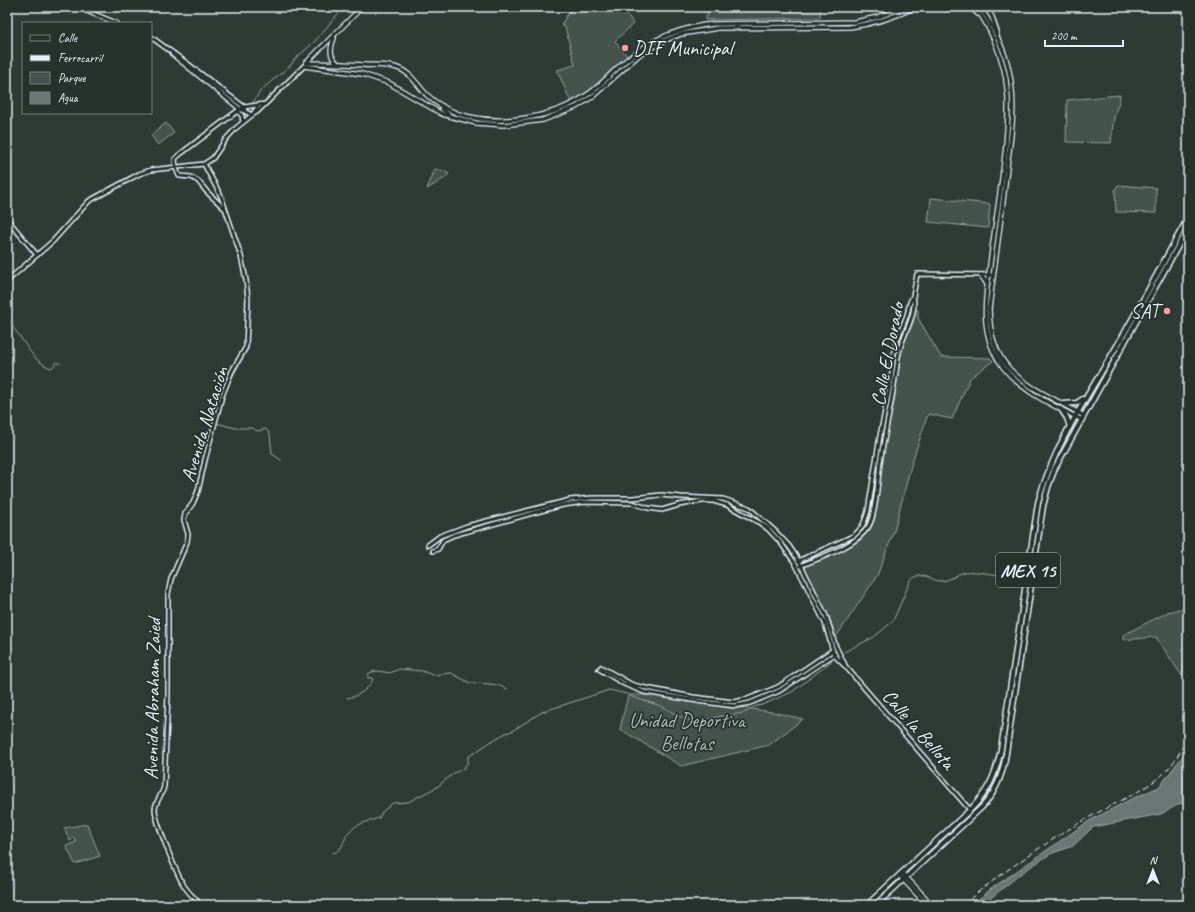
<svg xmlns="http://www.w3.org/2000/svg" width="1195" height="912" font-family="Caveat,sans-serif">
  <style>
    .green { fill: #45524e; stroke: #96a2a3 }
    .water { fill: #6b7775; stroke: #9da8a9 }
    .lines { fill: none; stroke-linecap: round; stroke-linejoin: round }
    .stream { stroke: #9da8a9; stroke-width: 1 }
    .minor-casing { stroke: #e8f1f8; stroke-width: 6 }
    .major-casing { stroke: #e8f1f8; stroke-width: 6 }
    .highway-casing { stroke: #e8f1f8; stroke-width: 7 }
    .minor { stroke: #26332d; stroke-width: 3 }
    .major { stroke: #26332d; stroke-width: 3.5 }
    .highway { stroke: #26332d; stroke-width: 4 }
    .rail { stroke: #e8f1f8; stroke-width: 1; stroke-dasharray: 6 3; stroke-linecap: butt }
    .poi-dot { fill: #ff9aa2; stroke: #26332d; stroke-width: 1.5 }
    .labels { text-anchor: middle; stroke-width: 3.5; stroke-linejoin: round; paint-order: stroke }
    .shield { fill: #26332d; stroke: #aeb8bb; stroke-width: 1 }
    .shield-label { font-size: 19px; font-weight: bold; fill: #e8f1f8 }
    .poi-label { font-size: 20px; fill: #e8f1f8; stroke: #26332d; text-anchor: start }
    .street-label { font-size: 20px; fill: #e8f1f8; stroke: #26332d }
    .park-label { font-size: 20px; fill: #afb9bc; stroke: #26332d }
  </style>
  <rect width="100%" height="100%" fill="#2e3b35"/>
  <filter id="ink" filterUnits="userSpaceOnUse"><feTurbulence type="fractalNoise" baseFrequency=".025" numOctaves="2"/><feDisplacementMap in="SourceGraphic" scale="8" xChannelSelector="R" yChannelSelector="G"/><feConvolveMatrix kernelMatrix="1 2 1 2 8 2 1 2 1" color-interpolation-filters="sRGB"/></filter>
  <g filter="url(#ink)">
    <g class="green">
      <path d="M572 7H617L630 18 633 24 615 41 630 60 592 93 572 105 557 70 575 65 565 27 561 25Z"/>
      <path d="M710 7H821L820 18 705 20Z"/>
      <path d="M1120 95C1120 102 1117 107 1115 113 1113 123 1112 133 1111 143L1066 142 1067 100Z"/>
      <path d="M166 123 174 133 158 145 151 135Z"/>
      <path d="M435 169 447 172 449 174 445 178 427 189Z"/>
      <path d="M1118 185 1156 188V213L1116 212 1115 190Z"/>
      <path d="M931 198 990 204 988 228 928 222Z"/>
      <path d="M916 310H918V318L941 357 990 358 993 361 970 378 952 419 928 414 912 462 894 531 877 576 836 637 829 617 805 568 806 565 859 541 870 530 875 519 885 445 894 402 902 347 912 325Z"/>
      <path d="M1188 607V644L1182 676 1156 637 1123 640V635L1168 612Z"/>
      <path d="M628 695H660L772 712 803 719 769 745 681 766 620 729Z"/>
      <path d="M87 824 100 856 75 864 66 846 76 842 74 838 70 841 64 828Z"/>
    </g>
    <path class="water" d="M1188 749V799L1161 814 1093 827 1073 846 1050 854 1023 872 982 905H972L991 889 1089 821 1131 799 1159 787Z"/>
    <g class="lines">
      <g class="stream">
        <path d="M252 104 261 90 292 64 294 60 315 41 344 7"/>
        <path d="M236 126 241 121"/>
        <path d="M199 163 207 161 225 139"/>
        <path d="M145 170 149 168H156"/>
        <path d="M224 200 236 235"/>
        <path d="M88 203 98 198"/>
        <path d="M37 253 58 234"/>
        <path d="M243 259 246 272"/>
        <path d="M7 278 28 261"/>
        <path d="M7 322C24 335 29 361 51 368L54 366 56 362 60 364"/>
        <path d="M230 381 248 349 250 303 249 293"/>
        <path d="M216 423 235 428H253L255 430 258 431 266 429 270 434 272 454 281 460"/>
        <path d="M214 430 220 408"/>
        <path d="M844 652 874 637 893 621 910 582C919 569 929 580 941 581 949 581 957 574 965 572 975 570 1003 576 1015 578H1023"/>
        <path d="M347 698C358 697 369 689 373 679L372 678H368V674L372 672 378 671 390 673 399 669 422 671 433 675 451 673 470 683 476 684 479 683 498 685 507 689"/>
        <path d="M1181 803 1188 809"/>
        <path d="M333 853C345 851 343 835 352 829 359 823 370 821 379 818L382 812 393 803 408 802 437 787 454 773 464 768 468 762V757L495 739 506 733 512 731 542 712 609 690 627 694 632 697 661 706 681 717 696 723 721 716 744 713 754 707 762 705 792 692 832 661"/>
      </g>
      <defs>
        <g id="minor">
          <path d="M77 7 116 23"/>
          <path d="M7 15 12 7"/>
          <path d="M151 37 188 64 244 107 265 104"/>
          <path d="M172 54 240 109 252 115"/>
          <path d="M237 112H239L242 116 243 122"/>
          <path d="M252 115 257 112 304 66"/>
          <path d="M224 208 207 192 198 181 191 177 179 176 176 168 175 159 179 155 240 109 244 107 245 111"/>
          <path d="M7 219 37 255"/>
          <path d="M7 281 53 241 89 201 139 174 151 170 204 164 213 158 226 139 236 128 252 115 259 105"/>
          <path d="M428 545 440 536 467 526 570 500 592 498H633L661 495 681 497 723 499 749 508 775 531 789 546 799 561 826 616 836 647 845 665"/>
          <path d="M433 551 438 549 443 540 454 535 540 511 563 505 584 502 632 503 648 508 662 510 679 505 702 501H713L727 505 760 523 768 529 781 543 795 563 825 623 834 655 846 667 970 810"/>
          <path d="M798 561 853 536C862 530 865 521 868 511L880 436 891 381 894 351 896 343 907 315 910 302 913 296 917 274 993 275"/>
          <path d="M800 566C821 557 855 547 868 527 876 515 878 478 880 462 886 427 894 392 898 357 901 336 918 316 913 296"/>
          <path d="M601 667 631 684 641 687 693 697 734 702 748 699 778 687 833 650"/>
          <path d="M599 669 624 684 644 692 704 702 735 706 750 703 779 691 835 654"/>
          <path d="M201 905C195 898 187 892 183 884 176 872 155 821 155 809 156 800 163 794 164 786L168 695V594L171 579 187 542 188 534 184 520 185 514 193 503 198 491 205 460 222 396 232 371 246 347 248 299 246 280 241 256 221 196 204 164"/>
        </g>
        <g id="major">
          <path d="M970 7 978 14"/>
          <path d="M975 7C991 27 1005 62 1007 88 1010 107 1007 126 1006 145 1002 185 995 225 990 265 985 297 980 332 999 361 1017 390 1053 405 1082 420"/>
          <path d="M980 7C994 28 1006 51 1010 76 1016 106 1011 137 1007 167 1002 214 995 261 989 309 990 378 1034 386 1084 416"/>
          <path d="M986 7 992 17 997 32"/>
          <path d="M334 38C330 49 329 56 338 64"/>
          <path d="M306 63C326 63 345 64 364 65 376 66 389 64 400 69 412 74 417 85 426 94 450 118 488 123 519 119 545 116 569 108 590 93 605 82 617 66 633 55 656 37 685 27 714 24L855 22 878 17 905 7"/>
          <path d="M306 63 362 7"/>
          <path d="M304 66 362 74 389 83 442 114 476 123 504 125 543 120 576 107 592 97 641 53 666 40 681 34 718 28 850 27C872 24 895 17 915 7"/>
          <path d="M442 106V109L449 115"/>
          <path d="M981 275 987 284"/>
          <path d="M902 873 932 905"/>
          <path d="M900 876 927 905"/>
        </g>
        <g id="highway">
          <path d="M1064 404 1077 403 1083 399"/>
          <path d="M1061 409 1067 418 1070 427"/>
          <path d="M867 905 970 810C989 791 996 774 1001 749L1038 503C1052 450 1083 403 1111 356 1138 311 1162 264 1188 218"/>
          <path d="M876 905 982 807C996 792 1003 774 1006 753L1043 506 1048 487 1055 468 1188 228"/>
        </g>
      </defs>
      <use href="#minor" class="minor-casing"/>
      <use href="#major" class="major-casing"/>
      <use href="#highway" class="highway-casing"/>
      <use href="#minor" class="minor"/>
      <use href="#major" class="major"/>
      <use href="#highway" class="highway"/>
      <path class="rail" d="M964 905C975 893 989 884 1002 874 1033 852 1064 831 1097 813 1119 801 1144 791 1163 774 1176 762 1184 747 1188 730"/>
    </g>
  </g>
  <g class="poi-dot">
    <circle cx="625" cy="48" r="4"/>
    <circle cx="1167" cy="311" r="4"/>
  </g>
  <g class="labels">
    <rect class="shield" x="996" y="553" width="64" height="34" rx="3"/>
    <g class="shield-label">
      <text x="1028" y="577">MEX 15</text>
    </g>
    <g class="poi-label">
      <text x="633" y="55">DIF Municipal</text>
      <text x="1159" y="318" text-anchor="end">SAT</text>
    </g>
    <g class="street-label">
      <text transform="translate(887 354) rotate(-79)" y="7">Calle El Dorado</text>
      <text transform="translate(204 424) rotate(-73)" y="7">Avenida Natación</text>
      <text transform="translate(152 699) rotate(-89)" y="7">Avenida Abraham Zaied</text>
      <text transform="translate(919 729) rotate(49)" y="7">Calle la Bellota</text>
    </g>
    <g class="park-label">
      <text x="687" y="727">Unidad Deportiva<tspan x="687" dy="23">Bellotas</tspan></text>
    </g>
  </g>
  <rect width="1195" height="912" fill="none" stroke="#26332d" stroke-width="24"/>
  <rect x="12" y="12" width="1171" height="888" fill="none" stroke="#e8f1f8" stroke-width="1.5" filter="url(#ink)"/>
  <rect x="22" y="22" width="130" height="92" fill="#26332d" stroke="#747f7e"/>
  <rect x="30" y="35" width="20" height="6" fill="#26332d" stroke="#747f7e"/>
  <text x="58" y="42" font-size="12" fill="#e8f1f8">Calle</text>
  <rect x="30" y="55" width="20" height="6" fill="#e8f1f8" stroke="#747f7e"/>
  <text x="58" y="62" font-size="12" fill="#e8f1f8">Ferrocarril</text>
  <rect x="30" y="72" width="20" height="12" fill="#45524e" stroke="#747f7e"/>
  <text x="58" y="82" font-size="12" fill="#e8f1f8">Parque</text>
  <rect x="30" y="92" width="20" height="12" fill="#6b7775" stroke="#747f7e"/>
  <text x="58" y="102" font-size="12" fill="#e8f1f8">Agua</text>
  <g transform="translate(1153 870)" stroke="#26332d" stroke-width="3" paint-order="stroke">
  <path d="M0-3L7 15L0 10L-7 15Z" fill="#e8f1f8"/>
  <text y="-6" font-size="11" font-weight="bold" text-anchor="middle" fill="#e8f1f8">N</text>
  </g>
  <path d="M1045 40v6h78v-6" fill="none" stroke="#e8f1f8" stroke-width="2"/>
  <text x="1051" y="40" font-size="12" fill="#e8f1f8" stroke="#26332d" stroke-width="3" paint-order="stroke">200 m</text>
</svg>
